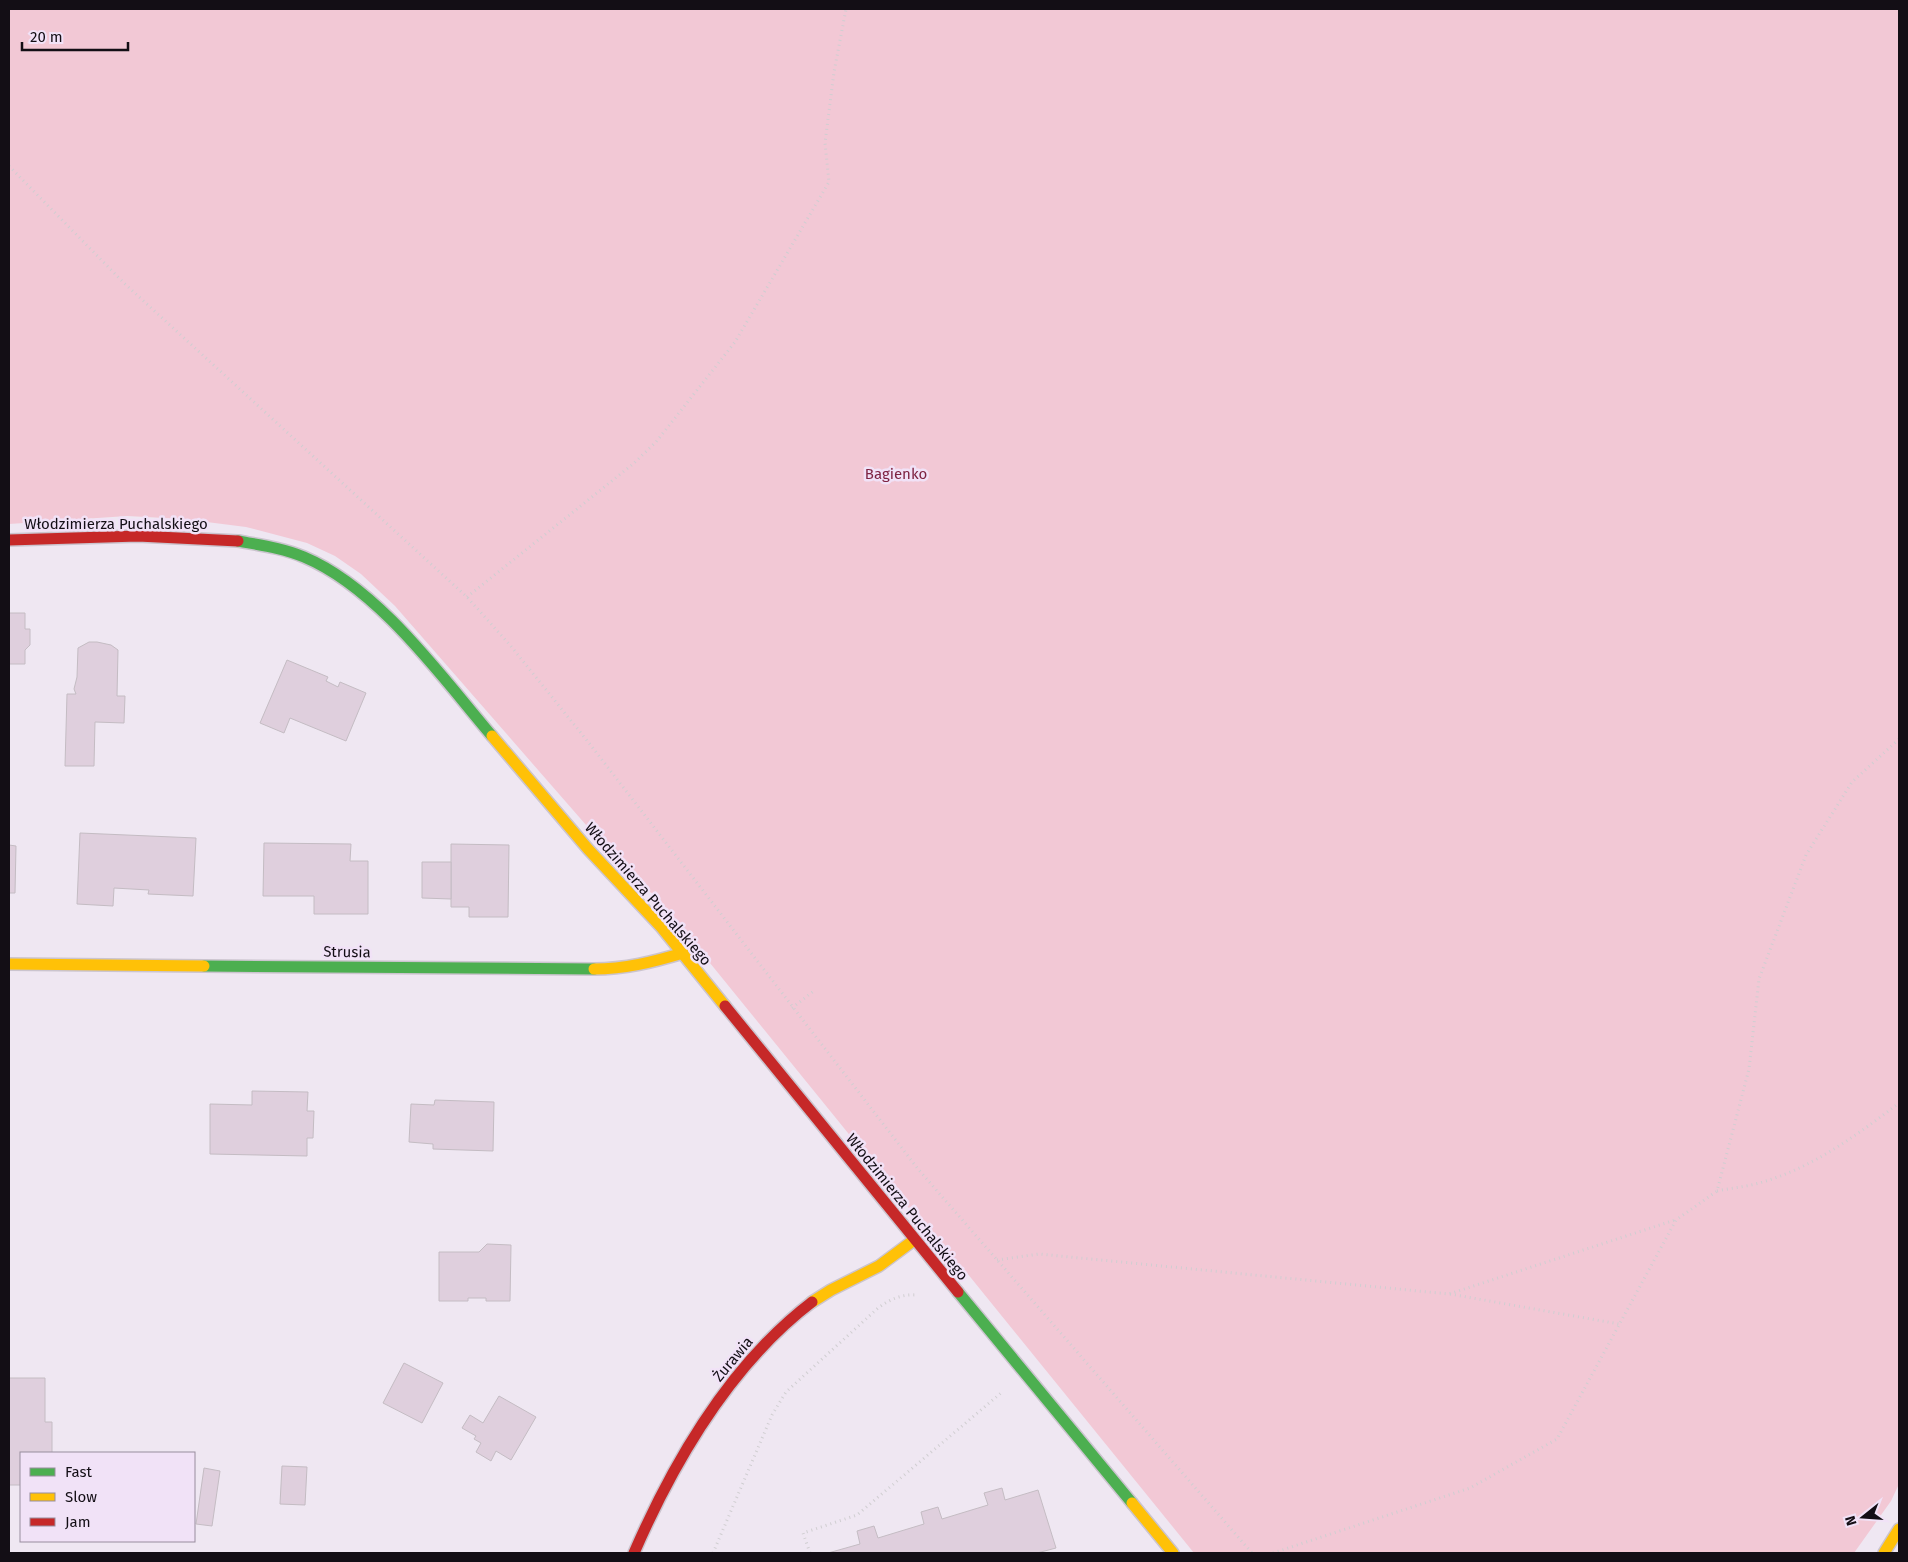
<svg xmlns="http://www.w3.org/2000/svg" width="1908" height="1562" font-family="'Fira Sans',sans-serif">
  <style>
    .green { fill: #f2c8d5 }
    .building { fill: #dfcfdd; stroke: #c4bcc3 }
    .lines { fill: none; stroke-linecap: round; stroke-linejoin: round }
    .fast-casing { stroke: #cbc4ce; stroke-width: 14 }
    .slow-casing { stroke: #cbc4ce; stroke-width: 14 }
    .jam-casing { stroke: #cbc4ce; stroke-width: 14 }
    .path { stroke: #d0ced1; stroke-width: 3; stroke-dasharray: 1 4; stroke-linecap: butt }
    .fast { stroke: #4caf50; stroke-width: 11 }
    .slow { stroke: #ffc107; stroke-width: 11 }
    .jam { stroke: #c62828; stroke-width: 11 }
    .labels { text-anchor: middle; stroke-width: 5; stroke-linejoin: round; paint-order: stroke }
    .park-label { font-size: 15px; fill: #7e2342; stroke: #f1e2f7 }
    .street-label { font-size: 15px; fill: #130e15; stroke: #f1e2f7 }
  </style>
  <rect width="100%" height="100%" fill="#efe7f2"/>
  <path class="green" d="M9 9H1899V1484L1891 1501 1854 1553H1194L967 1273 964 1276 654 894 641 888 395 606 361 574 335 556 307 543 246 527 183 519 127 516 9 524Z"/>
  <g class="building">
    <path d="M9 613H25V629H30V645L25 650V664H9Z"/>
    <path d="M89 642H97L111 645 118 650 117 696H125L124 723 95 722 94 766H65L67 694H76L74 689 77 677 78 648Z"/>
    <path d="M287 660 328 677 326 681 338 687 340 682 366 693 346 741 290 718 284 733 260 723Z"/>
    <path d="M80 833 196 838 193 896 148 894 149 890 114 888 113 906 77 904Z"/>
    <path d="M264 843 351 844 350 861H368V914H314V896H263Z"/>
    <path d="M451 844 509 845 508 917H469V907H451Z"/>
    <path d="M9 845 16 846 15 893H9Z"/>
    <path d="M422 862H451V899L422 898Z"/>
    <path d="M252 1091 308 1092 307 1111H314L313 1138H307V1156L210 1154V1104L252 1105Z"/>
    <path d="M435 1100 494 1102 493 1151 433 1149V1144L409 1142 411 1104 434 1105Z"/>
    <path d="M487 1244 511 1245 510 1301H486V1298H468V1301H439V1252H479Z"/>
    <path d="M404 1363 443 1383 422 1423 383 1403Z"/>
    <path d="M9 1378H45V1422H52V1453H21V1485H9Z"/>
    <path d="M499 1396 536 1417 511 1460 496 1451 491 1461 476 1452 481 1443 474 1439 476 1436 462 1428 470 1415 483 1423Z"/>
    <path d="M282 1466 307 1467 305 1505 280 1504Z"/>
    <path d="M204 1468 220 1471 212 1526 196 1524Z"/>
    <path d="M1002 1488 1005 1500 1038 1490 1056 1548 1037 1553H828L860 1544 857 1531 874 1526 878 1538 924 1524 921 1512 938 1507 942 1519 988 1505 984 1493Z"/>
  </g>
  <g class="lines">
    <defs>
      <g id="fast">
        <path d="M238 541C260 545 283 548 304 557 378 588 441 676 492 736"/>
        <path d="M204 966 594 969"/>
        <path d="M958 1292 1132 1503"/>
      </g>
      <g id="slow">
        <path d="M492 736 588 849 662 928 725 1006"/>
        <path d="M9 964 204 966"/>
        <path d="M594 969C625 969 653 962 683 953"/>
        <path d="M812 1302 831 1290 879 1266 914 1240"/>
        <path d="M1132 1503 1173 1553"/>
        <path d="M1884 1553 1899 1529"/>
      </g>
      <g id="jam">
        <path d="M9 540 138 536 238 541"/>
        <path d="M725 1006 958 1292"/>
        <path d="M634 1553C674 1461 732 1363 812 1302"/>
      </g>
    </defs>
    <use href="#fast" class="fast-casing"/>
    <use href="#slow" class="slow-casing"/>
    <use href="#jam" class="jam-casing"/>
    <g class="path">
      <path d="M9 166 125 284 467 597 510 645 589 743 918 1169 1252 1553"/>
      <path d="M467 597 633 464 656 442 735 342 829 182 825 143 834 72 846 9"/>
      <path d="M792 1008 815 990"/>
      <path d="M1717 1191C1731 1188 1745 1187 1759 1183 1811 1169 1857 1135 1899 1103"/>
      <path d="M997 1260 1039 1254 1449 1294 1675 1220"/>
      <path d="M1450 1294 1619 1324"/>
      <path d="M713 1553 772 1415 786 1392 878 1308C890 1299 902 1294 917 1295"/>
      <path d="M810 1553 803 1533 857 1515 1001 1393"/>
      <path d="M1273 1553 1470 1488 1557 1439 1676 1220 1717 1191 1749 1069 1759 979 1806 855 1852 782 1899 739"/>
    </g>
    <use href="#fast" class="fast"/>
    <use href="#slow" class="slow"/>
    <use href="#jam" class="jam"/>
  </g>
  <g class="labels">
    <g class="park-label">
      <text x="896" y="479">Bagienko</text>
    </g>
    <g class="street-label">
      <text x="116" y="529">Włodzimierza Puchalskiego</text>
      <text transform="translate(648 894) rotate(49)" y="5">Włodzimierza Puchalskiego</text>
      <text transform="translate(347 952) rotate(1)" y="5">Strusia</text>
      <text transform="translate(907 1207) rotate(51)" y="5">Włodzimierza Puchalskiego</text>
      <text transform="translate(733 1359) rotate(-50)" y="5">Żurawia</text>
    </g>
  </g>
  <rect width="1908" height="1562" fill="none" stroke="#130e15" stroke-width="20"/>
  <rect x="20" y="1452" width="175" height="90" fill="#f1e2f7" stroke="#988d9d"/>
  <rect x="30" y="1468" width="25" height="8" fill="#4caf50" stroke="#988d9d"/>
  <text x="65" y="1477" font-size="15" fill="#130e15">Fast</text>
  <rect x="30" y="1493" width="25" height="8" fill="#ffc107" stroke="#988d9d"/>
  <text x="65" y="1502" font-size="15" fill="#130e15">Slow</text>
  <rect x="30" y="1518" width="25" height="8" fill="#c62828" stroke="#988d9d"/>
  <text x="65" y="1527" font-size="15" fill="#130e15">Jam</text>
  <g transform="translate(1863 1517) rotate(253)" stroke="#f1e2f7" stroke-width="4" paint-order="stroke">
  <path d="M0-4L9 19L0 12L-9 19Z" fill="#130e15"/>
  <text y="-8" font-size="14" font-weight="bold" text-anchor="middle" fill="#130e15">N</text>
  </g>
  <path d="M22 42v8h106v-8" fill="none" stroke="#130e15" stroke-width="2.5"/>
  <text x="30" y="42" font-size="15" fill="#130e15" stroke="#f1e2f7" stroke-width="4" paint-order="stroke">20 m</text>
</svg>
